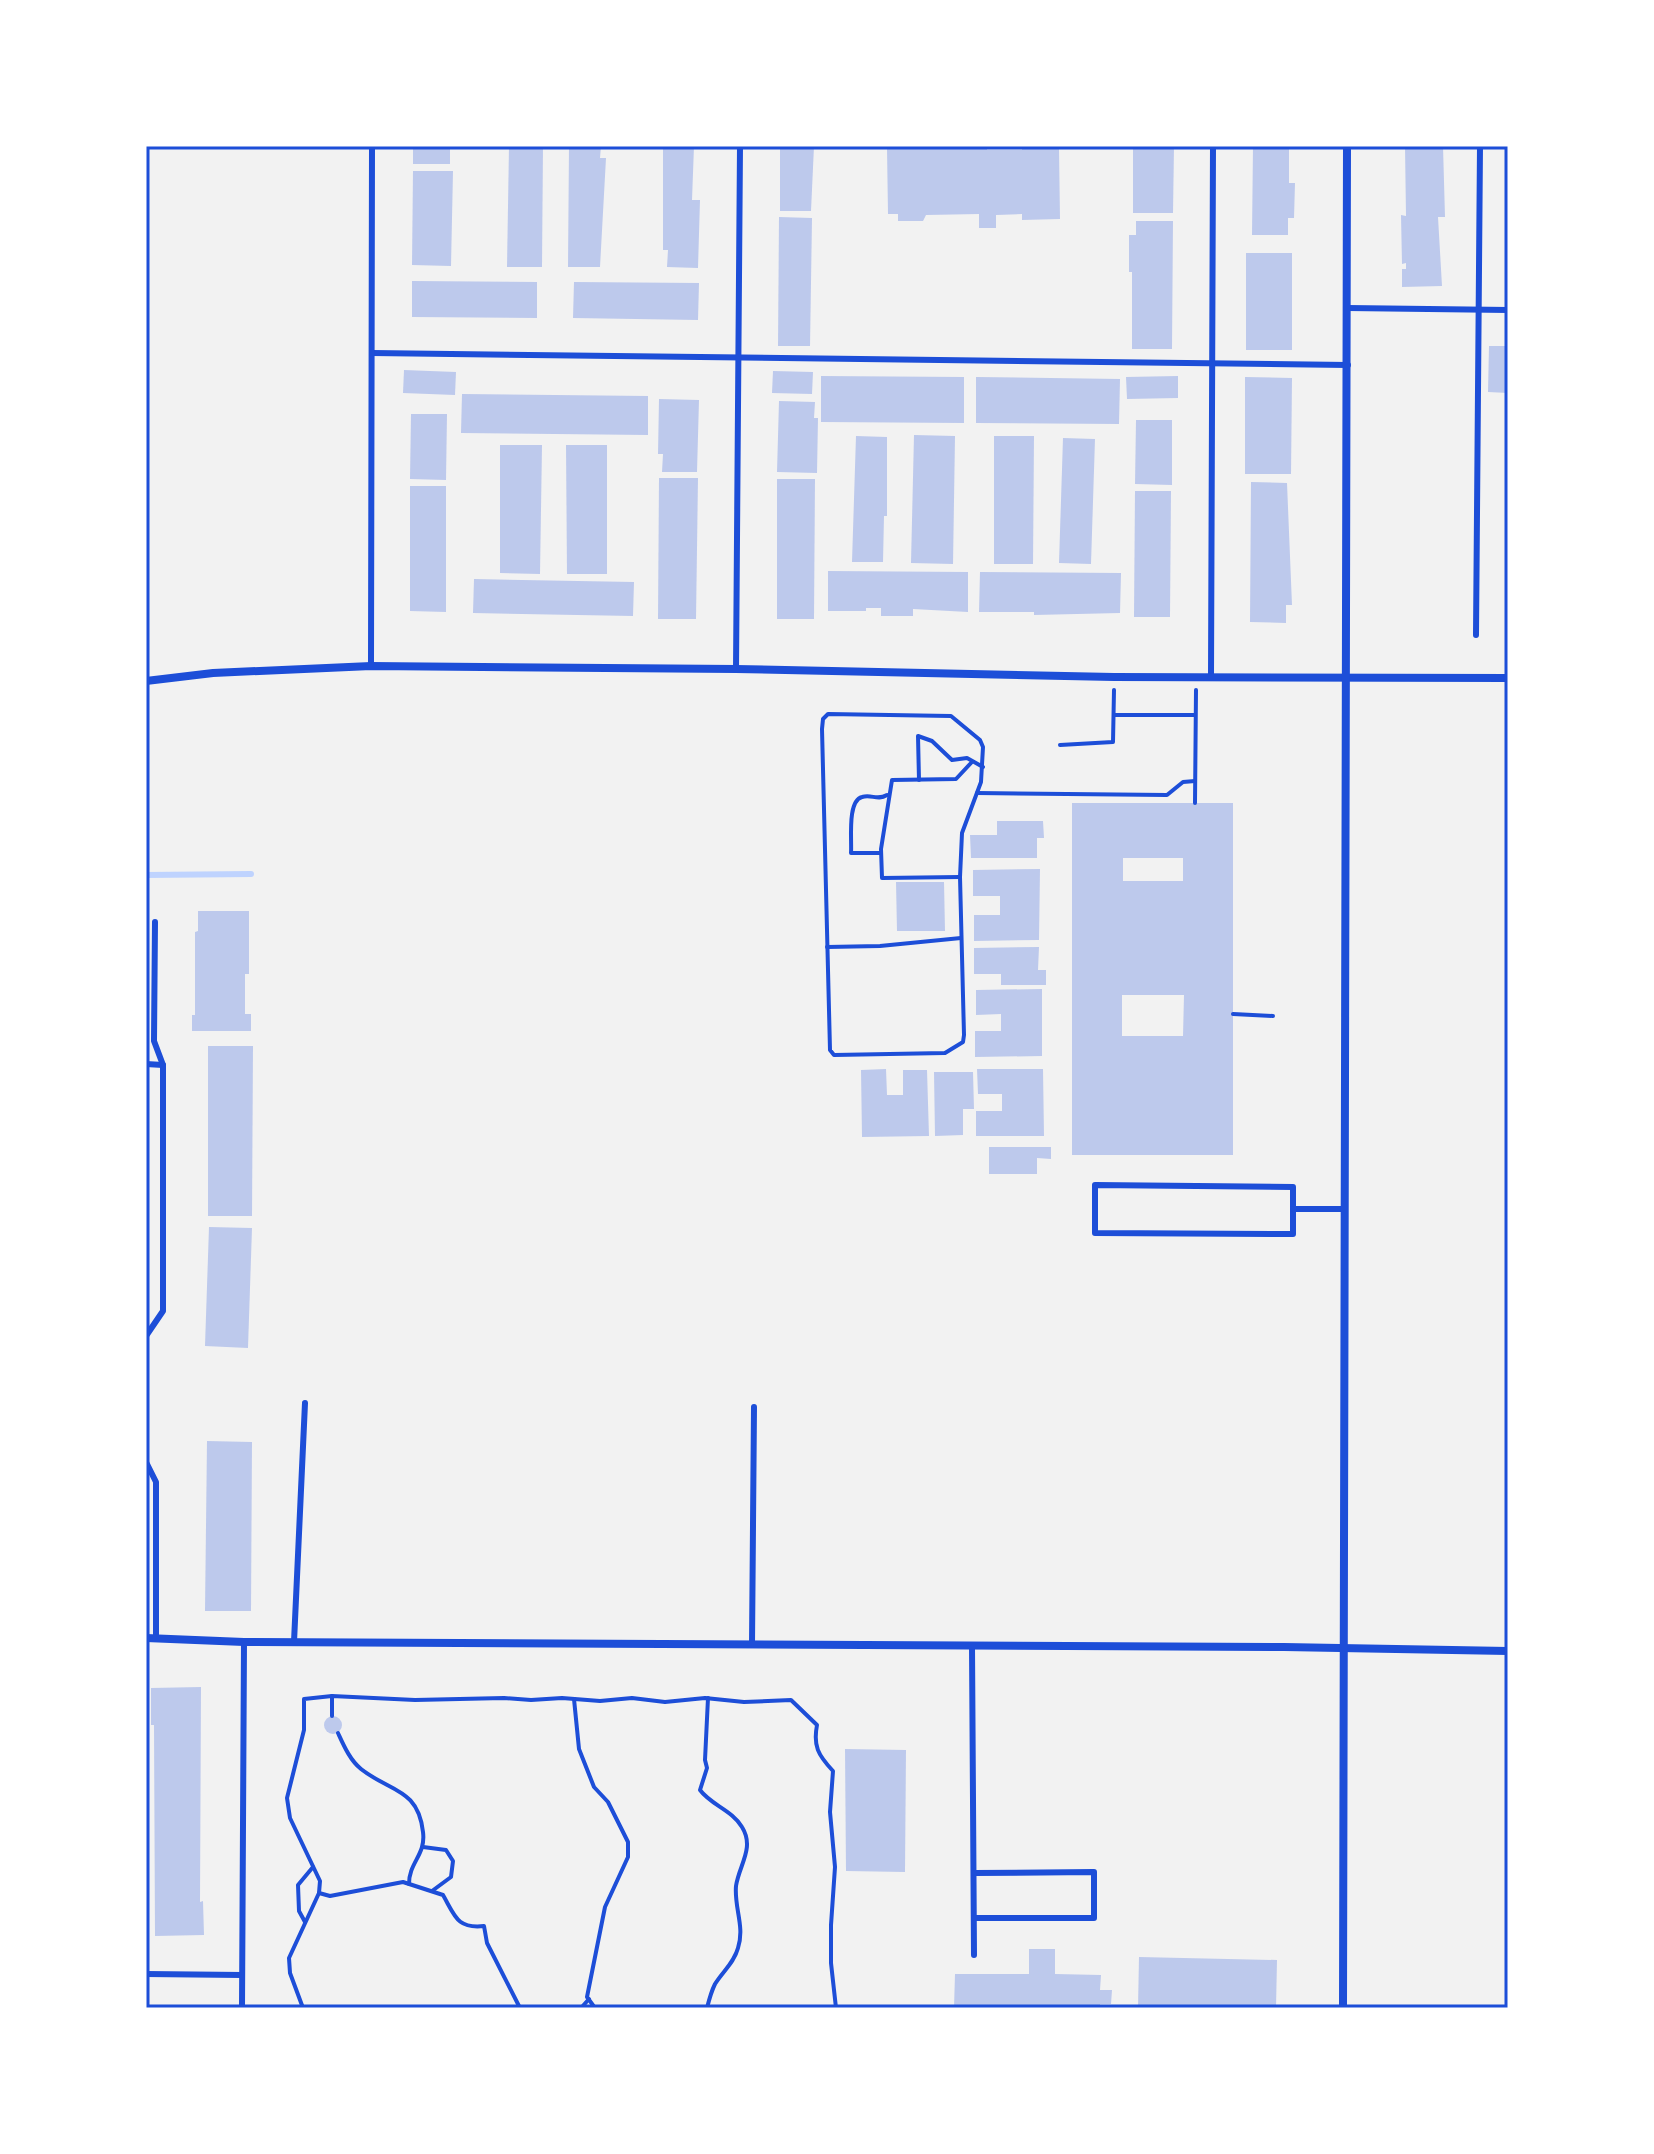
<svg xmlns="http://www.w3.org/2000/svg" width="1654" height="2154" font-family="Lora,serif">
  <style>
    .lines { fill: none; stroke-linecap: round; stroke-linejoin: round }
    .stream { stroke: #bfd3fe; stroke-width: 6 }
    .building { fill: #bdc9ec; fill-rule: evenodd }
    .path { stroke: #1d4ed8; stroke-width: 4 }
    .service { stroke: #1d4ed8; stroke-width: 6 }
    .minor { stroke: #1d4ed8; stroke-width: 8 }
    .neatline { fill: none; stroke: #1d4ed8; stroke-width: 3 }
  </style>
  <rect width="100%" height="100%" fill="#f2f2f2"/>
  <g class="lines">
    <path class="stream" d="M146 875 251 874"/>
  </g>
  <g class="building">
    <rect x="413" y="146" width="37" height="18"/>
    <path d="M509 146H543L542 267H507Z"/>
    <path d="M569 146H601L600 158H606L600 267H568Z"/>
    <path d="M663 146H694L692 200H700L698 268 667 267 668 250H663Z"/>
    <path d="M780 146H814L811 211H780Z"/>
    <path d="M897 146H923V149L987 146V150H1022V146H1046V149H1059L1060 219 1022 220V214L996 215V228H979V214L926 215 923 221H898V214H888L887 148Z"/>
    <path d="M1133 146H1174L1173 213H1133Z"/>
    <path d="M1253 146H1289V183H1295L1294 218H1288V235H1252Z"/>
    <path d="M1405 146H1443L1445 217H1438L1442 286 1402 287V269H1406V263L1402 264 1401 215 1406 216Z"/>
    <path d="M413 171H453L451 266 412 265Z"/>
    <path d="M779 217 812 218 810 346H778Z"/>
    <path d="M1136 221H1173L1172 349H1132V272H1129V235H1136Z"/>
    <rect x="1246" y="253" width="46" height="97"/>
    <path d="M412 281 537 282V318L412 317Z"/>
    <path d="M574 282 699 283 698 320 573 318Z"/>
    <path d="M1489 346H1508V393L1488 392Z"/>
    <path d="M404 370 456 372 455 395 403 393Z"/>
    <path d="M773 371 813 372 812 394 772 393Z"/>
    <path d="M821 376 964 377V423L821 422Z"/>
    <path d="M1178 376V398L1127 399 1126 377Z"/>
    <path d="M976 377 1120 379 1119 424 976 423Z"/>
    <path d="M1245 377 1292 378 1291 474H1245Z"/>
    <path d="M462 394 648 396V435L461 433Z"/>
    <path d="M659 399 699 400 697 472H662L663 454H658Z"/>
    <path d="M779 401 815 402 814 418H818L817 473 777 472Z"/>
    <path d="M411 414H447L446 480 410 479Z"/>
    <path d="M1136 420H1172V485L1135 484Z"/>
    <path d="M914 435 955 436 953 564 911 563Z"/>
    <path d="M856 436 887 437V516H884L883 562H852Z"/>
    <path d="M994 436H1034L1033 564H994Z"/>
    <path d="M1063 438 1095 439 1091 564 1059 563Z"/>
    <path d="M500 445H542L540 574 500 573Z"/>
    <path d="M566 445H607V574H567Z"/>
    <path d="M659 478H698L696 619H658Z"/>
    <path d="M777 479H815L814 619H777Z"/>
    <path d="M1251 482 1287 483 1292 605H1286V623L1250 622Z"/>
    <path d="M410 486H446V612L410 611Z"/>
    <path d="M1135 491H1171L1170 617H1134Z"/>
    <path d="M828 571 968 572V612L913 609V616H881V608H866V611H828Z"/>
    <path d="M980 572 1121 573 1120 613 1034 615V612H979Z"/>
    <path d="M474 579 634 582 633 616 473 613Z"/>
    <path d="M1072 803H1233V1155H1072ZM1123 858H1183V881H1123ZM1122 995H1184L1183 1036H1122Z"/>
    <path d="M997 821H1043L1044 838H1037V858H971L970 835H997Z"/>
    <path d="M1040 869 1039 940 974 941V915H1000V896H973V870Z"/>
    <path d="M896 882H944L945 931H897Z"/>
    <path d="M198 911H249V974H245V1014H251V1031H192V1015H195V932L198 931Z"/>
    <path d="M1039 947 1038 970H1046V985H1001V974H974V948Z"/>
    <path d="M1042 989V1056L975 1057V1031H1001V1014L976 1015V990Z"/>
    <path d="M208 1046H253L252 1216H208Z"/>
    <path d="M886 1069 887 1095H903V1070H927L929 1136 862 1137 861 1070Z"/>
    <path d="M977 1069H1043L1044 1136H976V1111H1002V1094H978Z"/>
    <path d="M934 1072H973L974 1109H963V1135L935 1136Z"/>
    <path d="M989 1147H1051V1159L1037 1158V1174H989Z"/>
    <path d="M209 1227 252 1228 248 1348 205 1346Z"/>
    <path d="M207 1441 252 1442 251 1611H205Z"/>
    <path d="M201 1687 200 1902 203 1901 204 1935 155 1936 154 1725H151V1688Z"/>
    <circle cx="333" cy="1725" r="9"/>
    <path d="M845 1749 906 1750 905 1872 846 1871Z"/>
    <path d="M1029 1949H1055V1974L1101 1975 1100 1990H1112L1111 2004H1100V2008H954L955 1974H1029Z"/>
    <path d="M1139 1957 1277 1960 1276 2008H1138Z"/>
  </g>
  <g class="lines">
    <g class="path">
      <path d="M828 714 951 716 980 740 983 747 981 782 962 833 960 877 964 1035 963 1042 945 1053 834 1055 830 1050 822 729 823 719Z"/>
      <path d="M1114 715H1195"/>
      <path d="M1060 745 1113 742 1114 690"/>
      <path d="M919 780 918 736 932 741 952 760 967 758 983 767"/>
      <path d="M977 793 1167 795 1183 782 1195 781"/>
      <path d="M1195 803 1196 690"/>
      <path d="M881 853H851C852 840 847 801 862 797 872 794 877 801 887 795"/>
      <path d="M960 877 882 878 881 849 892 780 956 779 971 763"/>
      <path d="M827 947 880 946 961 938"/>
      <path d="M1233 1014 1273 1016"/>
      <path d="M332 1696V1716"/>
      <path d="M574 1699 579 1749 594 1787 608 1802 628 1842V1857L605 1907 587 1997 595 2008"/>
      <path d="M338 1733C344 1746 350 1760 361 1769 390 1792 418 1788 423 1832 426 1855 409 1862 409 1884"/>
      <path d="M423 1847 446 1850 453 1861 451 1877 432 1891"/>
      <path d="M319 1893 330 1896 403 1882 443 1895C455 1916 457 1929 484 1926L487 1943 520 2008"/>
      <path d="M305 1922 299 1911 298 1885 313 1867"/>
      <path d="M303 2008 290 1973 289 1958 319 1893 320 1881 290 1818 287 1798 304 1730V1699L332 1696 415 1700 504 1698 531 1700 562 1698 600 1701 632 1698 665 1702 705 1698 744 1702 791 1700 817 1725C813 1746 818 1755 833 1771L830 1812 835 1867 831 1925V1963L836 2008"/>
      <path d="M581 2008 589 1999"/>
      <path d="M707 2008C709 2000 711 1992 715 1984 723 1971 734 1963 738 1948 745 1926 734 1908 736 1886 739 1865 755 1848 742 1827 732 1810 711 1805 700 1790L707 1768 705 1760 708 1698"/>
    </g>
    <g class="service">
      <path d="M1348 308 1508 310"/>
      <path d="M372 353 1348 365"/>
      <path d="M1476 635 1480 146"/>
      <path d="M371 666 372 146"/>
      <path d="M736 669 740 146"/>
      <path d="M1211 677 1213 146"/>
      <path d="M146 1064 163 1065"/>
      <path d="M1095 1185 1293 1187V1234L1095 1233Z"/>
      <path d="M1293 1209H1345"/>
      <path d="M146 1336 163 1311V1065L154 1041 155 922"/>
      <path d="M146 1462 156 1482V1638"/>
      <path d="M294 1642 305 1403"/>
      <path d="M752 1644 754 1407"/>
      <path d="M972 1646 974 1955"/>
      <path d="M974 1918H1094V1872L974 1873"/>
      <path d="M146 1974 242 1975"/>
      <path d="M242 2008 244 1642"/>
    </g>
    <g class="minor">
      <path d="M146 681 213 673 371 666 736 669 1114 677 1508 678"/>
      <path d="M146 1638 244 1642 1284 1647 1508 1651"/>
      <path d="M1343 2008 1347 146"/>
    </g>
  </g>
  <rect width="1654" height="2154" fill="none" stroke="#ffffff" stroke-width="296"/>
  <rect x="148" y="148" width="1358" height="1858" class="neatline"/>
</svg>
